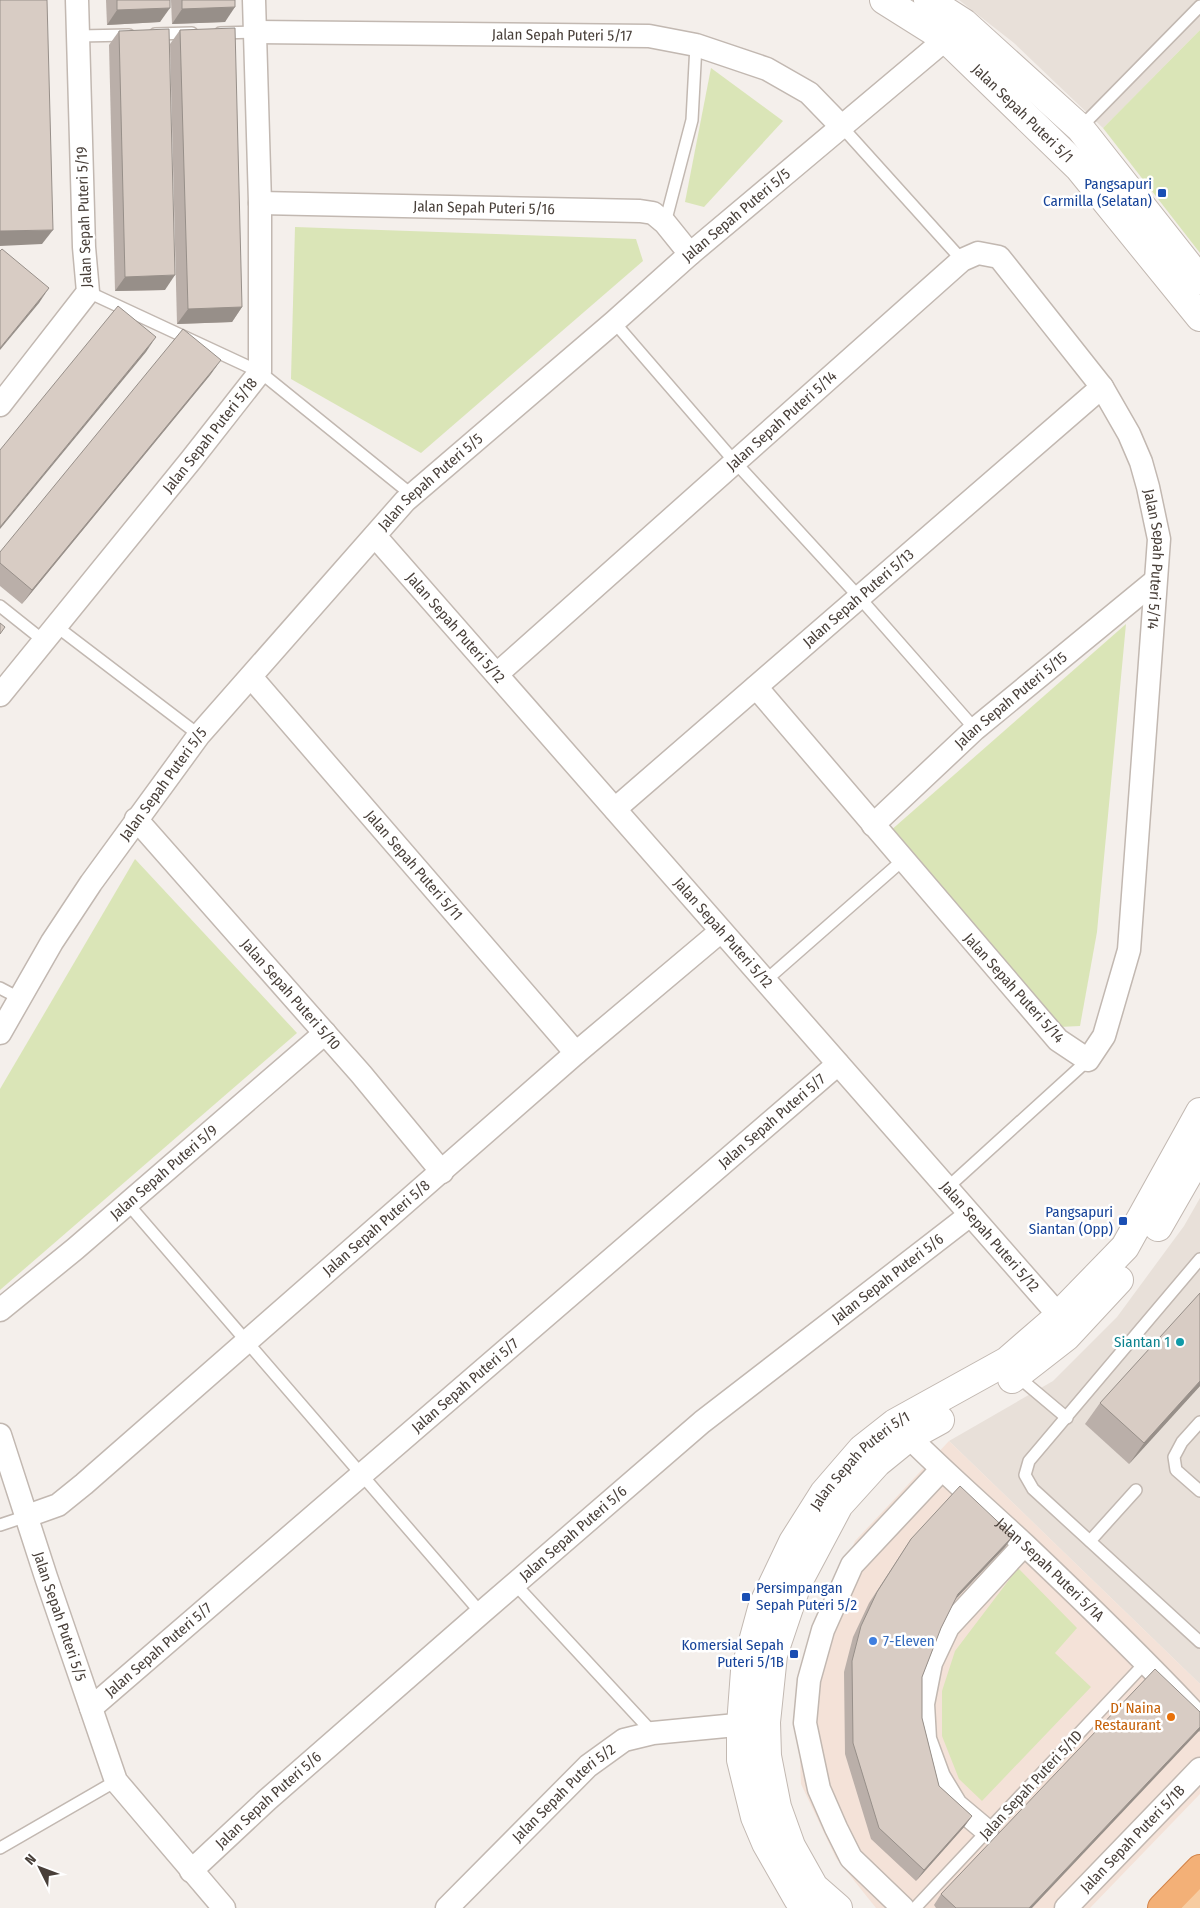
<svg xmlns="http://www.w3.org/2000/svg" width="1200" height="1908" font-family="'Fira Sans Condensed',sans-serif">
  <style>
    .residential { fill: #e8e0d9 }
    .commercial { fill: #f4e2d8 }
    .green { fill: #dae5b7 }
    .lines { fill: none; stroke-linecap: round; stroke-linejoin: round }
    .service-casing { stroke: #c2b8b1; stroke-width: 14 }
    .minor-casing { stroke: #c2b8b1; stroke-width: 25 }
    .tertiary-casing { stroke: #c2b8b1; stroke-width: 30 }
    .primary-casing { stroke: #dba572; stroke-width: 30 }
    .motorway-casing { stroke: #d28247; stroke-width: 30 }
    .service { stroke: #fff; stroke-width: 11 }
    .minor { stroke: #fff; stroke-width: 22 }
    .tertiary { stroke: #fff; stroke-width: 28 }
    .primary { stroke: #f7cca1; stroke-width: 28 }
    .motorway { stroke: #f3b077; stroke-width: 28 }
    .wall { fill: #baafa9 }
    .shaded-wall { fill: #978f89 }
    .building { fill: #d8ccc4; stroke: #978f89 }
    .transit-dot { fill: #1a4fb4; stroke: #fff; stroke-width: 2 }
    .culture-dot { fill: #0f9aa8; stroke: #fff; stroke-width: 2 }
    .shop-dot { fill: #3f7fe0; stroke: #fff; stroke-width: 2 }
    .food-dot { fill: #e8710a; stroke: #fff; stroke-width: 2 }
    .labels { text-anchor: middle; stroke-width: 5; stroke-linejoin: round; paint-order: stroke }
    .street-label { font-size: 15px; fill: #483f39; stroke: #fff }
    .transit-label { font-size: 15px; fill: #164399; stroke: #fff; text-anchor: end }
    .culture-label { font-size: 15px; fill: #0d838f; stroke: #fff; text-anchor: end }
    .shop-label { font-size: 15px; fill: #366cbe; stroke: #fff; text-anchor: start }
    .food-label { font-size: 15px; fill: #c56008; stroke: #fff; text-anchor: end }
  </style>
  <rect width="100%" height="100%" fill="#f4efeb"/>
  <g class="residential">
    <path d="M959 0H1200V30L1103 128 1014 43Z"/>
    <path d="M1200 1198V1684L949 1441 1053 1381 1117 1317 1184 1226Z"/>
  </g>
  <path class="commercial" d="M949 1441 1200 1684V1794L1090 1908H876L836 1858 801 1784 798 1710 813 1636 855 1541Z"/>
  <g class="green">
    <path d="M1200 30V253L1103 128Z"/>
    <path d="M711 68 783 121 704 207 685 202Z"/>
    <path d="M295 227 636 239 643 261 421 453 291 379Z"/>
    <path d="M1126 624 1097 932 1080 1026 1059 1027 889 832Z"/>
    <path d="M135 859 297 1033 0 1290V1089Z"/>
    <path d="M1018 1568 1077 1628 1055 1653 1091 1687 982 1801 959 1779 942 1736V1691L955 1651Z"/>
  </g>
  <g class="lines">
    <defs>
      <g id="service">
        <path d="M220 33 256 32"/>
        <path d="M155 34 192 33"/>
        <path d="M79 36 129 35"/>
        <path d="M842 127 962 260"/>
        <path d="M1080 128 1200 6"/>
        <path d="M665 223 692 120 696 45"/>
        <path d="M88 292 260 372 412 495"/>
        <path d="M614 322 735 462 859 597 975 729"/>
        <path d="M0 606 44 641"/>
        <path d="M56 626 199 735"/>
        <path d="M765 981 903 860"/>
        <path d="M0 988 19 998"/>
        <path d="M947 1188 1088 1060"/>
        <path d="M128 1204 481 1613"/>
        <path d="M1200 1259 1029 1461 1025 1475 1033 1489 1200 1642"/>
        <path d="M1017 1376 1067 1418"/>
        <path d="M1200 1422 1182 1442 1174 1457 1176 1470 1200 1491"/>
        <path d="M0 1525 27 1516"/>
        <path d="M1090 1541 1136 1490"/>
        <path d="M514 1583 653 1733"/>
        <path d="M0 1848 116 1781"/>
        <path d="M915 1908 1146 1662"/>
      </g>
      <g id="minor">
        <path id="s1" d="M256 32 649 36 696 45 767 69 809 93 842 127"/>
        <path id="s2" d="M260 203 640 211 653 213 665 223 690 254"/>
        <path d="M0 405 88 292 84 247 77 0"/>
        <path id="s3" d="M375 536 1070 1328"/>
        <path id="s4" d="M497 674 962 260 978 253 999 257 1102 387 1129 434 1141 462 1148 487 1159 539 1129 950 1104 1036 1088 1060 1058 1040 756 687"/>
        <path id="s5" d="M251 677 576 1053"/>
        <path id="s6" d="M0 695 191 460 260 372V203L254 0"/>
        <path id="s7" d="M615 809 1102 387"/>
        <path id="s8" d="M136 819 361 1074 442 1172"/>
        <path id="s9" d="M873 825 975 729 1155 581"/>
        <path id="s10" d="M0 1033 52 942 91 883 199 735 405 501 614 322 690 254 959 28"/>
        <path id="s11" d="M0 1310 75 1249 325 1033"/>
        <path id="s12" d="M898 1426C939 1468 982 1505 1025 1545 1085 1602 1144 1659 1200 1719"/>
        <path id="s13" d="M0 1435 46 1577 116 1781 224 1908"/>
        <path id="s14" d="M27 1516 58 1505 84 1484 576 1053 721 931"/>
        <path id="s15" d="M91 1708 838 1064"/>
        <path d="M987 1831 956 1805 939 1777 925 1739 923 1704 931 1663 948 1627 1024 1545"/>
        <path id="s16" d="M191 1871 267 1800 481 1613 702 1422 970 1215"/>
        <path id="s17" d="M447 1908 588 1766 624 1740 653 1733 757 1723"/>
        <path d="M903 1908 851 1858 836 1828 819 1789 805 1723 809 1680 823 1630 852 1565 941 1470"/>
        <path id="s18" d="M1066 1908 1200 1769"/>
      </g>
      <g id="tertiary">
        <path id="s19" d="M884 0 946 39 1079 168 1200 317"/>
        <path d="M928 0 964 23 1080 128 1200 280"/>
        <path d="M1158 1227 1200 1154"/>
        <path d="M1012 1379 1066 1337 1119 1280"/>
        <path id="s20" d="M807 1908 798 1899 766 1843 755 1817 741 1760V1725L745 1671 763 1605 793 1542 824 1493 862 1449 895 1423 1007 1361 1052 1322 1125 1247 1200 1112"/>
        <path d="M838 1908 814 1887 791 1846 777 1807 767 1756 766 1722 773 1655 797 1584 839 1505 877 1463 909 1437 940 1420"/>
      </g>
      <path id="primary" d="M1187 1908 1200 1894"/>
      <path id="motorway" d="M1162 1908 1200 1869"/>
    </defs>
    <use href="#service" class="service-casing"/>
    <use href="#minor" class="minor-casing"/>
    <use href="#tertiary" class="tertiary-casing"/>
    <use href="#primary" class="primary-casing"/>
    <use href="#motorway" class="motorway-casing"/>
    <use href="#service" class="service"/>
    <use href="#minor" class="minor"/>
    <use href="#tertiary" class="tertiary"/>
    <use href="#primary" class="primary"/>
    <use href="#motorway" class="motorway"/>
  </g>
  <g class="wall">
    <path d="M106 0H170L160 22 107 25Z"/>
    <path d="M171 0H235L225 22 172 24Z"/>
    <path d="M180 30 242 307 232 322 177 324 170 44Z"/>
    <path d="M119 31 165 290 115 291 109 45Z"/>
    <path d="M211 374 22 604 0 586V552Z"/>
    <path d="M1200 1386 1129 1464 1085 1424 1100 1403Z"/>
    <path d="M1013 1536 1005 1547 955 1600 941 1628 922 1677V1718L939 1786 972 1816 964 1827 916 1881 871 1839 845 1754 844 1672 853 1637 869 1603 911 1539Z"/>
    <path d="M941 1894 1032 1908H936L934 1905Z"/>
  </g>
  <g class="shaded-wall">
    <path d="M235 7 225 22 172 24 182 9Z"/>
    <path d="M170 8 160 22 107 25 117 10Z"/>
    <path d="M53 230 42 244 0 246V231Z"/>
    <path d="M175 275 165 290 115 291 125 277Z"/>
    <path d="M49 288 39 303 0 350V348Z"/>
    <path d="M242 307 232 322 177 324 188 309Z"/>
    <path d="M156 337 146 352 0 529V527Z"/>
    <path d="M221 360 211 374 22 604 32 590Z"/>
    <path d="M1200 1381V1386L1129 1464 1144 1443Z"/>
    <path d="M1013 1536 1005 1547 950 1605 958 1594Z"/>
    <path d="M1200 1727V1730L1032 1908H1029Z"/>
    <path d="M972 1816 964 1827 916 1881 924 1870Z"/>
  </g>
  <g class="building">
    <path d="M0 0H47L53 230 0 231Z"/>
    <path d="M117 0H170V8L117 10Z"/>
    <path d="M182 0H235V7L182 9Z"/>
    <path d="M235 28 242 307 188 309 180 30Z"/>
    <path d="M169 29 175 275 125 277 119 31Z"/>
    <path d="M2 249 49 288 0 348V251Z"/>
    <path d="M118 306 156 337 0 527V450Z"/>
    <path d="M183 329 221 360 32 590 0 563V552Z"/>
    <path d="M0 623 5 627 0 634Z"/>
    <path d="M1200 1293V1381L1144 1443 1100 1403Z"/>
    <path d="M960 1486 1013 1536 958 1594 941 1628 922 1677V1718L939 1786 972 1816 924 1870 879 1828 853 1743 852 1661 861 1626 877 1592 911 1539Z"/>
    <path d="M1155 1669 1200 1712V1727L1029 1908H956L941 1894Z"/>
  </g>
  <g class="transit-dot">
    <rect x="1157" y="188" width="10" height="10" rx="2.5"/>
    <rect x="1118" y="1216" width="10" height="10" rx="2.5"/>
    <rect x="741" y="1592" width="10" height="10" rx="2.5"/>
    <rect x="789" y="1649" width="10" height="10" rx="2.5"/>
  </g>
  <circle class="culture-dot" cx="1180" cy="1342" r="5"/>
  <circle class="shop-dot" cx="873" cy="1641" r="5"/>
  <circle class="food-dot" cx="1171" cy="1717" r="5"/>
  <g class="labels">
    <g class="street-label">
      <text dy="5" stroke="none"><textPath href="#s1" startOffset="306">Jalan Sepah Puteri 5/17</textPath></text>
      <text dy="5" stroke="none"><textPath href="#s19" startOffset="180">Jalan Sepah Puteri 5/1</textPath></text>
      <text dy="5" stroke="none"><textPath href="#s2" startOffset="224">Jalan Sepah Puteri 5/16</textPath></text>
      <text dy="5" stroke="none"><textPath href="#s10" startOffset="1108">Jalan Sepah Puteri 5/5</textPath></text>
      <text transform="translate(84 217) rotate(-92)" y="5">Jalan Sepah Puteri 5/19</text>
      <text dy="5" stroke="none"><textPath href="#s4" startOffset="381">Jalan Sepah Puteri 5/14</textPath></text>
      <text dy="5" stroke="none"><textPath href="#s6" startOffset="334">Jalan Sepah Puteri 5/18</textPath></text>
      <text dy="5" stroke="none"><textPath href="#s10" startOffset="702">Jalan Sepah Puteri 5/5</textPath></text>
      <text dy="5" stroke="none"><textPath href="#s4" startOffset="1011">Jalan Sepah Puteri 5/14</textPath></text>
      <text dy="5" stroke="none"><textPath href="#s7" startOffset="322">Jalan Sepah Puteri 5/13</textPath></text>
      <text dy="5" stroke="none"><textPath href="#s3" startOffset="122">Jalan Sepah Puteri 5/12</textPath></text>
      <text dy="5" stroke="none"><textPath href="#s9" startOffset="186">Jalan Sepah Puteri 5/15</textPath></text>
      <text dy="5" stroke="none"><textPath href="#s10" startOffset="298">Jalan Sepah Puteri 5/5</textPath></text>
      <text dy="5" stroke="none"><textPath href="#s5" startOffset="249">Jalan Sepah Puteri 5/11</textPath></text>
      <text dy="5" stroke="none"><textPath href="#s3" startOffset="528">Jalan Sepah Puteri 5/12</textPath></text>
      <text transform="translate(1014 988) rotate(48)" y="5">Jalan Sepah Puteri 5/14</text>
      <text dy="5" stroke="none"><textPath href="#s8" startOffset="234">Jalan Sepah Puteri 5/10</textPath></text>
      <text dy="5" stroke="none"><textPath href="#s15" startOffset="899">Jalan Sepah Puteri 5/7</textPath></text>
      <text dy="5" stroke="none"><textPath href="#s11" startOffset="214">Jalan Sepah Puteri 5/9</textPath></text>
      <text dy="5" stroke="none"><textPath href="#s14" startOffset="455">Jalan Sepah Puteri 5/8</textPath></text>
      <text dy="5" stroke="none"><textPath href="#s3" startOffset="932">Jalan Sepah Puteri 5/12</textPath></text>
      <text dy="5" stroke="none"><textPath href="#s16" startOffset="915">Jalan Sepah Puteri 5/6</textPath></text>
      <text dy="5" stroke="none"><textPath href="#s15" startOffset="494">Jalan Sepah Puteri 5/7</textPath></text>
      <text dy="5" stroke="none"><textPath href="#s20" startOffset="498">Jalan Sepah Puteri 5/1</textPath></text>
      <text dy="5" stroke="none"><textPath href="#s16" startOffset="510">Jalan Sepah Puteri 5/6</textPath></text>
      <text dy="5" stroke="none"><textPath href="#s12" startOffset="209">Jalan Sepah Puteri 5/1A</textPath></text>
      <text dy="5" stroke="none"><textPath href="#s13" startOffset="191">Jalan Sepah Puteri 5/5</textPath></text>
      <text dy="5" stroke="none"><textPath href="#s15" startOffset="89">Jalan Sepah Puteri 5/7</textPath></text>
      <text transform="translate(1031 1785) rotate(-47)" y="5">Jalan Sepah Puteri 5/1D</text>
      <text dy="5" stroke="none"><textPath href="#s17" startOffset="164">Jalan Sepah Puteri 5/2</textPath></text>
      <text dy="5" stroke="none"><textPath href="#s16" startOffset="105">Jalan Sepah Puteri 5/6</textPath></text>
      <text dy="5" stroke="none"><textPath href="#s18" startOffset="96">Jalan Sepah Puteri 5/1B</textPath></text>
    </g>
    <g class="transit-label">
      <text x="1152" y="189">Pangsapuri<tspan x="1152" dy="17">Carmilla (Selatan)</tspan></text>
      <text x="1113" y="1217">Pangsapuri<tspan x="1113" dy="17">Siantan (Opp)</tspan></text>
      <text x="756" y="1593" text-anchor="start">Persimpangan<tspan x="756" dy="17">Sepah Puteri 5/2</tspan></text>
      <text x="784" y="1650">Komersial Sepah<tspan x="784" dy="17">Puteri 5/1B</tspan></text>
    </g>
    <g class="culture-label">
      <text x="1170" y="1347">Siantan 1</text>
    </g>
    <g class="shop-label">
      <text x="883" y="1646">7-Eleven</text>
    </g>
    <g class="food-label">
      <text x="1161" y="1713">D' Naina<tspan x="1161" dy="17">Restaurant</tspan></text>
    </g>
  </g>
  <g transform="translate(40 1868) rotate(312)" stroke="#ffffff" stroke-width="4" paint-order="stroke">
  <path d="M0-4L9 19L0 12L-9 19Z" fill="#483f39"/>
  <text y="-8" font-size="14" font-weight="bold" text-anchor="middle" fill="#483f39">N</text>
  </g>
</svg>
